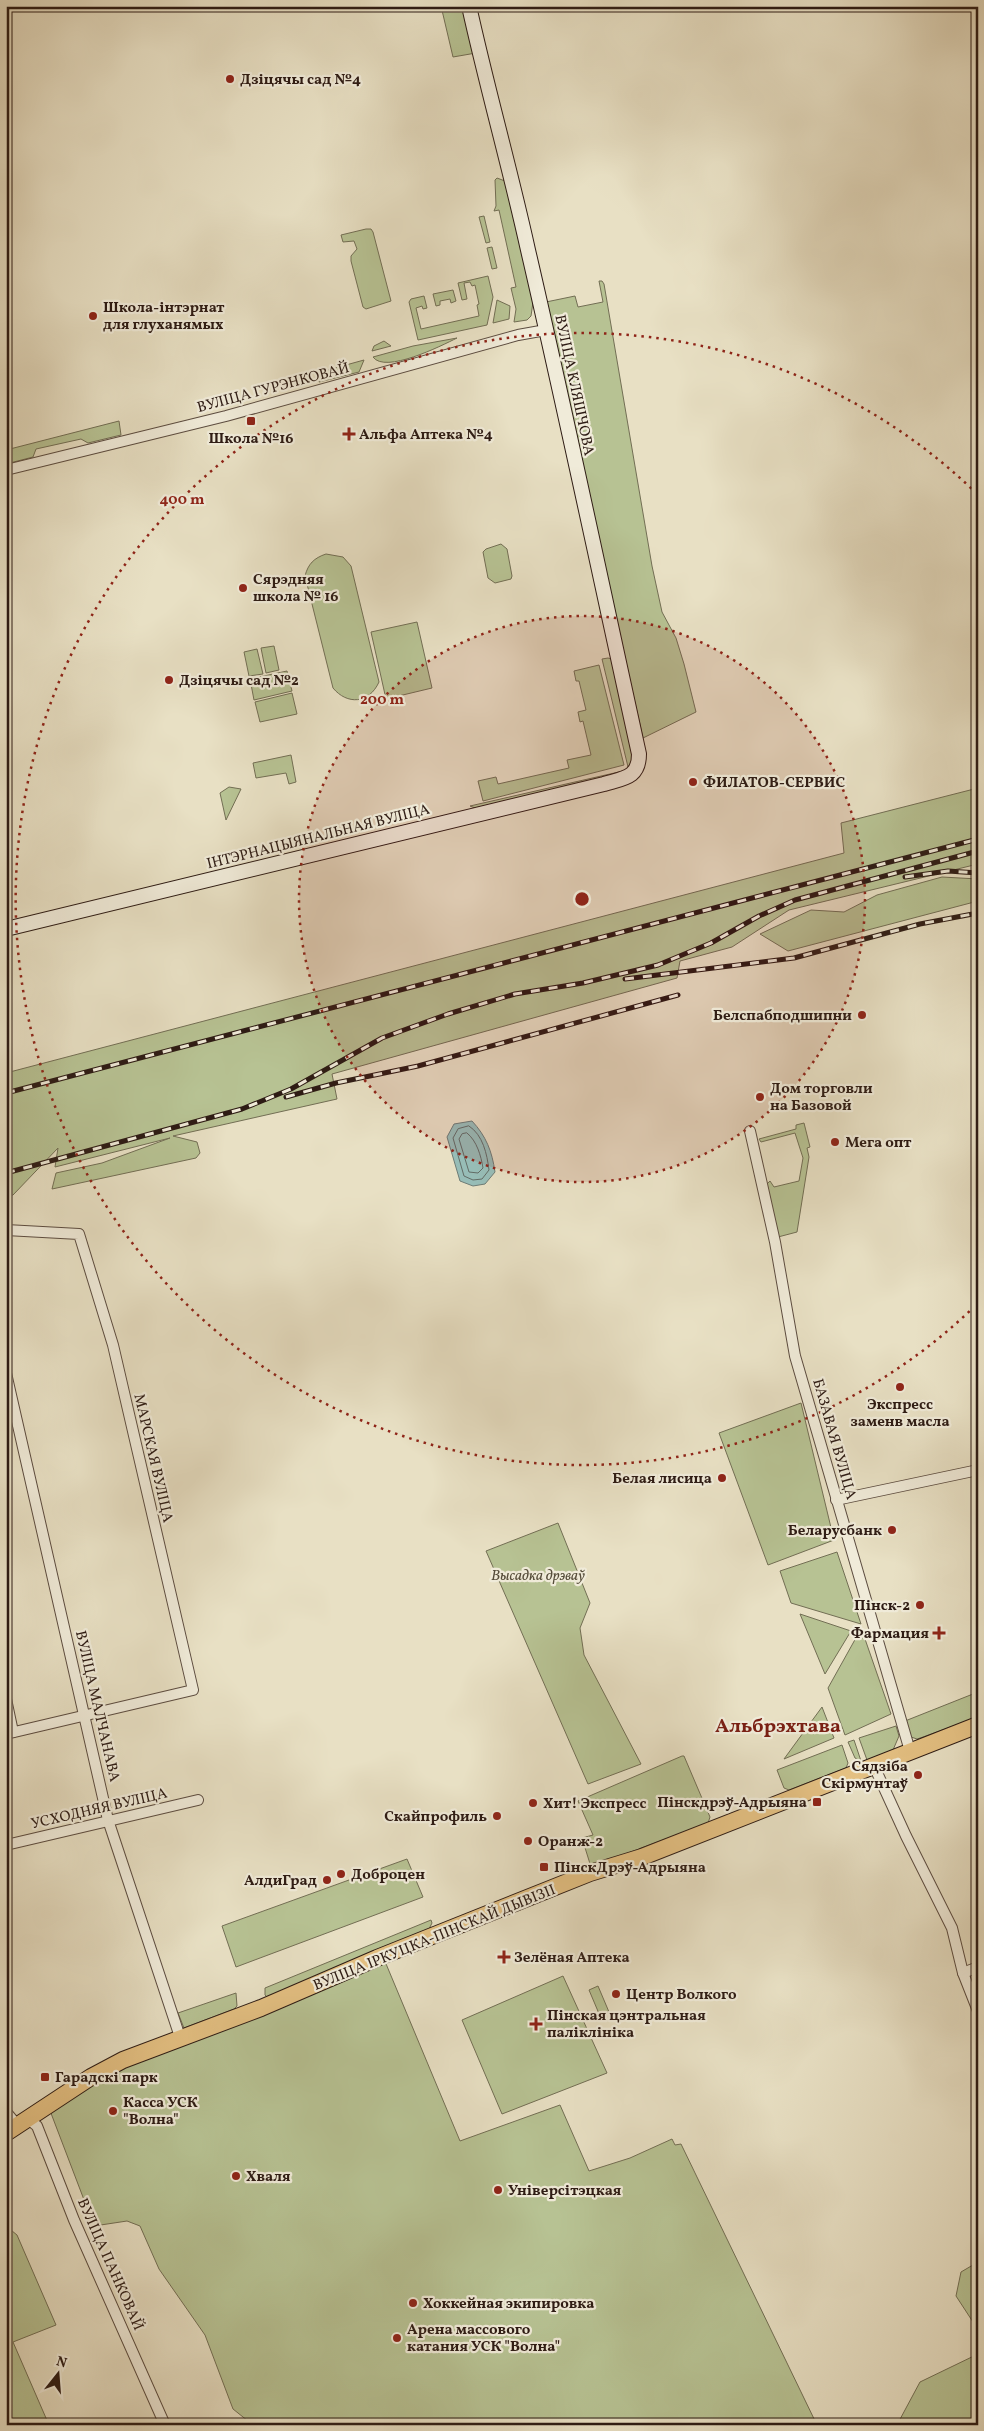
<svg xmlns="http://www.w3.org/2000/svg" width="984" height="2431" font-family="Vollkorn,serif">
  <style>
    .green { fill: #b7c293; stroke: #726e54 }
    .water { fill: #97bdb7; stroke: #6d7c76 }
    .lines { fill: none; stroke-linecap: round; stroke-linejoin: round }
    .shore { stroke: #626c66; stroke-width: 1 }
    .street-casing { stroke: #5c4c40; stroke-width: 12 }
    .secondary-casing { stroke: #2d1b14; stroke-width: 16 }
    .primary-casing { stroke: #2d1b14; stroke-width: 18 }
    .street { stroke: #f0ebd9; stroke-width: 10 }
    .secondary { stroke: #f0ebd9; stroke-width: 14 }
    .primary { stroke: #e4c082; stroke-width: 16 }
    .rail-casing { stroke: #2d1b14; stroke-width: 5 }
    .rail { stroke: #f0ebd9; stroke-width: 3; stroke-dasharray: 9; stroke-linecap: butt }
    .ring { fill: none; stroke: #8f2418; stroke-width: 2.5; stroke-dasharray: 2.5 5 }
    .poi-dot { fill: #8f2418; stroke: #f0ebd9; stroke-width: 2 }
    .labels { text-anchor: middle; stroke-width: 4.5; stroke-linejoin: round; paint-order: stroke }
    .poi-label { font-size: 15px; font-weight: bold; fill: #2d1b14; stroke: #f0ebd9; text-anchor: start }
    .street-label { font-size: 15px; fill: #2d1b14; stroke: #f0ebd9 }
    .park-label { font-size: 15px; font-style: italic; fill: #564d3a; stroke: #f0ebd9 }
    .district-label { font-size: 20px; font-weight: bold; fill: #7a1f14; stroke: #f0ebd9 }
    .centre { fill: #8f2418; stroke: #f0ebd9; stroke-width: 2.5 }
    .ring-label { font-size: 15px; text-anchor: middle; font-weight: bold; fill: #8f2418; stroke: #f0ebd9; stroke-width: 4.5; stroke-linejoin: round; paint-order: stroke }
  </style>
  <rect width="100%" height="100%" fill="#e8e0c4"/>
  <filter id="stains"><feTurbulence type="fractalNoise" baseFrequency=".004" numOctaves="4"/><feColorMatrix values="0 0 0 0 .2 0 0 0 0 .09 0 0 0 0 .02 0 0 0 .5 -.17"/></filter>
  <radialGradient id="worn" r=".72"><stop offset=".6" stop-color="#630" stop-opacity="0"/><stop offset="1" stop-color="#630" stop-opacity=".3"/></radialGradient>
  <g class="green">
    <path d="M441 6H464L476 53 453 57Z"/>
    <path d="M497 178 505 181 533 302 531 316 527 320 514 322 516 309 511 288 516 287 499 210 494 211 496 206 495 180Z"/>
    <path d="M484 216 490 242 486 243 479 217Z"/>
    <path d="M366 229H371L373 232 391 301 366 309 363 307 351 261V256L357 249 354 241 343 242 341 235Z"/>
    <path d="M492 247 497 268 492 269 487 248Z"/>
    <path d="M488 276 493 297 487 325 418 340 409 302 411 299 424 296 427 308 423 309 422 306 416 308 421 329 479 316 477 305 479 304 475 285 472 286 470 282 464 283 467 299 462 300 458 283Z"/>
    <path d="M599 281H602L604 284 652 566 662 612 676 638 684 664 696 712 643 738 561 377 555 336 546 302 575 296 578 307 603 302Z"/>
    <path d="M453 290 456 301 451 303 450 299 440 301V305L436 306 433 294Z"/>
    <path d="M497 300 510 306 509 319 493 323Z"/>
    <path d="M457 338C441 346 385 374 373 357L413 346Z"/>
    <path d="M384 341 391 346 372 351 374 346Z"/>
    <path d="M364 360 359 372 319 382 317 373Z"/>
    <path d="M119 421 121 435 88 443 81 439 36 449 33 457 6 464V450Z"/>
    <path d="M501 544 507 549 512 576 511 579 495 583 488 578 483 552 486 549Z"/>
    <path d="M326 554 343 557 351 566 379 682C369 704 347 705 333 688L305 576C308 564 314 558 326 554Z"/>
    <path d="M417 622 432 688 386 699 371 632Z"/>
    <path d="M274 646 279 670 266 673 261 648Z"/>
    <path d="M257 649 263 674 249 676 244 652Z"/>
    <path d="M608 658 612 659 636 756 629 771 602 659Z"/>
    <path d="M599 665 624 765 483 801 478 781 496 777 498 784 569 768 567 760 591 755 583 721 580 722 578 712 586 710 579 681H576L574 671Z"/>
    <path d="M287 671 292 691 254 700 250 679Z"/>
    <path d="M292 693 297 714 260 722 255 702Z"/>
    <path d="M291 755 296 782 289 784 286 773 256 778 253 763Z"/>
    <path d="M623 771 621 774 475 808 470 806Z"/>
    <path d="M229 787 241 789 226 820 220 793Z"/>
    <path d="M978 788V864L789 910 732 947 680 961 677 978 332 1074 337 1099 173 1136 197 1142 200 1153 196 1158 52 1189 56 1173 102 1163 170 1138 55 1167 58 1148 13 1195 6 1197V1073L844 853 841 823Z"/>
    <path d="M942 877 978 879V901L788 951 760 934 811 910 844 912 877 895Z"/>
    <path d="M804 1123 810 1147 807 1148 809 1157 797 1232 778 1237 767 1184 770 1181 774 1187 799 1181 803 1158 795 1133 761 1142 759 1139 796 1129V1125Z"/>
    <path d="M801 1403 834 1540 768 1565 719 1433Z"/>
    <path d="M558 1523 590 1603 580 1628 584 1655 641 1764 588 1784 486 1551Z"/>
    <path d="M837 1552 861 1624 791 1603 780 1571Z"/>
    <path d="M800 1614 851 1631 825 1674Z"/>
    <path d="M857 1636 865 1639 891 1714 845 1735 828 1688Z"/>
    <path d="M978 1692V1717L923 1737 917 1739 911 1737 905 1721Z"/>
    <path d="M822 1707 834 1738 784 1759Z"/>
    <path d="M896 1726 899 1736 893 1750 867 1760 859 1738Z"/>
    <path d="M854 1740 861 1761 855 1758 848 1742Z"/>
    <path d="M842 1745 848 1763 846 1768 789 1790 784 1788 777 1770Z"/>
    <path d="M682 1756H684L710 1817 708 1823 591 1867 582 1838 593 1835 578 1801Z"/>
    <path d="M407 1859 423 1897 236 1967 222 1926Z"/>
    <path d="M431 1920 432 1923 428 1931 267 1997 265 1995V1988Z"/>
    <path d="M384 1959 460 2141 560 2105 589 2171 630 2158 672 2139 675 2145 681 2144 817 2425H253L233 2409 205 2335 159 2269 140 2226 127 2221 94 2226 49 2108 94 2079Z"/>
    <path d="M563 1976 607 2073 502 2114 462 2020Z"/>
    <path d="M598 1986 609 2012 600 2016 589 1990Z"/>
    <path d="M236 1993 237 2006 234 2009 184 2028 178 2013Z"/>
    <path d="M6 2226 17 2235 56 2325 13 2342 49 2425H6Z"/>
    <path d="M978 2262V2320L973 2322 956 2296 961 2272Z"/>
    <path d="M978 2354V2423L891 2425 898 2423 920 2382Z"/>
  </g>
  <path class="water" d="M472 1121C486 1136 492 1151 495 1172L485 1184 473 1186 460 1181 447 1137 454 1124Z"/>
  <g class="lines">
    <g class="shore">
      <path d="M469 1126C483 1135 487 1154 489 1170L482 1179 473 1180 464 1176 453 1138 458 1129Z"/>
      <path d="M467 1133C477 1141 481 1156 483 1168L478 1173 469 1172 459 1139 462 1134Z"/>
    </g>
    <defs>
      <g id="street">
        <path d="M6 470 226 416 518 335 546 330"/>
        <path d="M750 1131 775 1242 795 1356 910 1751"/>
        <path d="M6 1230 79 1234 113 1345 193 1690 6 1734"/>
        <path d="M6 1373 108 1820 181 2040"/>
        <path d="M836 1500 978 1470"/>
        <path d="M6 1699 13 1732"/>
        <path d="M874 1766 906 1836 952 1928 963 1973 978 2011"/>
        <path d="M6 1845 198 1800"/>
        <path d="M963 1973 978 1967"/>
        <path d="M6 2112 17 2125"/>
        <path d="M27 2118 37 2126 74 2220 165 2425"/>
      </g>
      <path id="secondary" d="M6 929 604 784C624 778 639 778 639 754 602 586 567 418 528 250 510 168 487 88 469 6"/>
      <path id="primary" d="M6 2133 91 2077 123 2060 261 2008 377 1958 590 1873 642 1857 978 1725"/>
    </defs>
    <use href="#street" class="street-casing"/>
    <use href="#secondary" class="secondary-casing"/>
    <use href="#primary" class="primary-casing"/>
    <use href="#street" class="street"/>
    <use href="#secondary" class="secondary"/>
    <use href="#primary" class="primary"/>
    <defs>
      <g id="rail">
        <path d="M905 877 948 871 978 873"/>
        <path d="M625 979 794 958 920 924 978 913"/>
        <path d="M6 1093 978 839"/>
        <path d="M286 1097 336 1083 418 1066 678 995"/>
        <path d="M6 1173 242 1109 291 1089 382 1038 448 1014 515 994 583 983 658 965 711 943 759 916 795 900 978 851"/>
      </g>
    </defs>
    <use href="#rail" class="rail-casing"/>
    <use href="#rail" class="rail"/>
  </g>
  <circle cx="582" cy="899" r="283" fill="#8f2418" fill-opacity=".12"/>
  <g class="ring">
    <circle cx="582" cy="899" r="283"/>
    <path d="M975 1306A566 566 0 1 1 975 492"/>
  </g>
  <g class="poi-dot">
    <circle cx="230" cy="79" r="5"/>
    <circle cx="93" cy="316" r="5"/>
    <rect x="246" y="416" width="10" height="10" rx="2.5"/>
    <path d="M346.5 426.5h5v5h5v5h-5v5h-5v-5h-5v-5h5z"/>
    <circle cx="243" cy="588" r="5"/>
    <circle cx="169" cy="680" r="5"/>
    <circle cx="693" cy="782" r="5"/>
    <circle cx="862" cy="1015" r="5"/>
    <circle cx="760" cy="1097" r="5"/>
    <circle cx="835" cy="1142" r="5"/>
    <circle cx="900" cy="1387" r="5"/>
    <circle cx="722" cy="1478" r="5"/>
    <circle cx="892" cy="1530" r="5"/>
    <circle cx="920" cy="1605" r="5"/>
    <path d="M936.5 1625.5h5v5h5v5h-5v5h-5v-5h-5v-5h5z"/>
    <circle cx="918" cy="1775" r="5"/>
    <rect x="812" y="1797" width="10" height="10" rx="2.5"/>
    <circle cx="533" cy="1803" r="5"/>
    <circle cx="497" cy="1816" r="5"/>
    <circle cx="528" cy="1841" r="5"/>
    <rect x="539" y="1862" width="10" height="10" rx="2.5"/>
    <circle cx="341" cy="1874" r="5"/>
    <circle cx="327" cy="1880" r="5"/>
    <path d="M501.5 1949.5h5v5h5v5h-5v5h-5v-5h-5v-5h5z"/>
    <circle cx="616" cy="1994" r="5"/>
    <path d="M533.5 2016.5h5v5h5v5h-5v5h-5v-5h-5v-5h5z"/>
    <rect x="40" y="2072" width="10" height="10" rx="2.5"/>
    <circle cx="113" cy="2111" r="5"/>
    <circle cx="236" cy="2176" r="5"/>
    <circle cx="498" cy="2190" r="5"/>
    <circle cx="413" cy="2303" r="5"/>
    <circle cx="397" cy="2338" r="5"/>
  </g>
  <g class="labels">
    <g class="poi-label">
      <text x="240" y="84">Дзіцячы сад №4</text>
      <text x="103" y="312">Школа-інтэрнат<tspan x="103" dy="17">для глуханямых</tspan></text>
      <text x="359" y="439">Альфа Аптека №4</text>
      <text x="251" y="443" text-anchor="middle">Школа №16</text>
      <text x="253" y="584">Сярэдняя<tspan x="253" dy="17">школа № 16</tspan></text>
      <text x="179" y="685">Дзіцячы сад №2</text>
      <text x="703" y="787">ФИЛАТОВ-СЕРВИС</text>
      <text x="852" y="1020" text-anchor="end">Белспабподшипни</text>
      <text x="770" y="1093">Дом торговли<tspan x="770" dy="17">на Базовой</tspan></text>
      <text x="845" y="1147">Мега опт</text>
      <text x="900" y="1409" text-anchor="middle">Экспресс<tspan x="900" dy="17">заменв масла</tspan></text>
      <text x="712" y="1483" text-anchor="end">Белая лисица</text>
      <text x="882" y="1535" text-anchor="end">Беларусбанк</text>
      <text x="910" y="1610" text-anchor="end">Пінск-2</text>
      <text x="929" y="1638" text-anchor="end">Фармация</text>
      <text x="908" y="1771" text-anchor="end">Сядзіба<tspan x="908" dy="17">Скірмунтаў</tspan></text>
      <text x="807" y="1807" text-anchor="end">Пінскдрэў-Адрыяна</text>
      <text x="543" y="1808">Хит! Экспресс</text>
      <text x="487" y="1821" text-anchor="end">Скайпрофиль</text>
      <text x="538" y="1846">Оранж-2</text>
      <text x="554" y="1872">ПінскДрэў-Адрыяна</text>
      <text x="351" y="1879">Доброцен</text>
      <text x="317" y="1885" text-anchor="end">АлдиГрад</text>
      <text x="514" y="1962">Зелёная Аптека</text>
      <text x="626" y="1999">Центр Волкого</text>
      <text x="547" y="2020">Пінская цэнтральная<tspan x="547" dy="17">паліклініка</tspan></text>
      <text x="55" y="2082">Гарадскі парк</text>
      <text x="123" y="2107">Касса УСК<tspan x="123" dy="17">"Волна"</tspan></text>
      <text x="246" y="2181">Хваля</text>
      <text x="508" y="2195">Універсітэцкая</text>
      <text x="423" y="2308">Хоккейная экипировка</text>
      <text x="407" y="2334">Арена массового<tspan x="407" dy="17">катания УСК "Волна"</tspan></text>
    </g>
    <g class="street-label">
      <text transform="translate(575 385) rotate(78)" y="5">ВУЛІЦА КЛЯШЧОВА</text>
      <text transform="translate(273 387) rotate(-15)" y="5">ВУЛІЦА ГУРЭНКОВАЙ</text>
      <text transform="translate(318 836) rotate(-14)" y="5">ІНТЭРНАЦЫЯНАЛЬНАЯ ВУЛІЦА</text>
      <text transform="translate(835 1439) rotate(74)" y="5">БАЗАВАЯ ВУЛІЦА</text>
      <text transform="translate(154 1458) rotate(77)" y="5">МАРСКАЯ ВУЛІЦА</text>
      <text transform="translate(98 1706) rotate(77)" y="5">ВУЛІЦА МАЛЧАНАВА</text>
      <text transform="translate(99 1808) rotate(-13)" y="5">УСХОДНЯЯ ВУЛІЦА</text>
      <text transform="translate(434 1937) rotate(-22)" y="5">ВУЛІЦА ІРКУЦКА-ПІНСКАЙ ДЫВІЗІІ</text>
      <text transform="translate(111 2264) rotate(66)" y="5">ВУЛІЦА ПАНКОВАЙ</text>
    </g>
    <g class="park-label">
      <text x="538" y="1580">Высадка дрэваў</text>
    </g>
    <g class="district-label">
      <text x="778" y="1732">Альбрэхтава</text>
    </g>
  </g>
  <circle cx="582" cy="899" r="8" class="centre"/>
  <g class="ring-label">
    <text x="182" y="504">400 m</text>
    <text x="382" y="704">200 m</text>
  </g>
  <rect width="984" height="2431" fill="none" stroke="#e8e0c4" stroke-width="25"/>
  <rect x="8" y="8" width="969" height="2416" fill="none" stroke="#2d1b14" stroke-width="2.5"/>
  <rect x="12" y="12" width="959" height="2406" fill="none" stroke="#2d1b14"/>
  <g transform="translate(58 2374) rotate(17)" stroke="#f0ebd9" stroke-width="4" paint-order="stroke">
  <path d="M0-4L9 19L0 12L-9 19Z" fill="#2d1b14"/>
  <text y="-8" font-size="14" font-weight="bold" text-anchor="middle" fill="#2d1b14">N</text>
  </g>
  <rect width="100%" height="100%" filter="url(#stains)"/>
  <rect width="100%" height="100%" fill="url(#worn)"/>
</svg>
